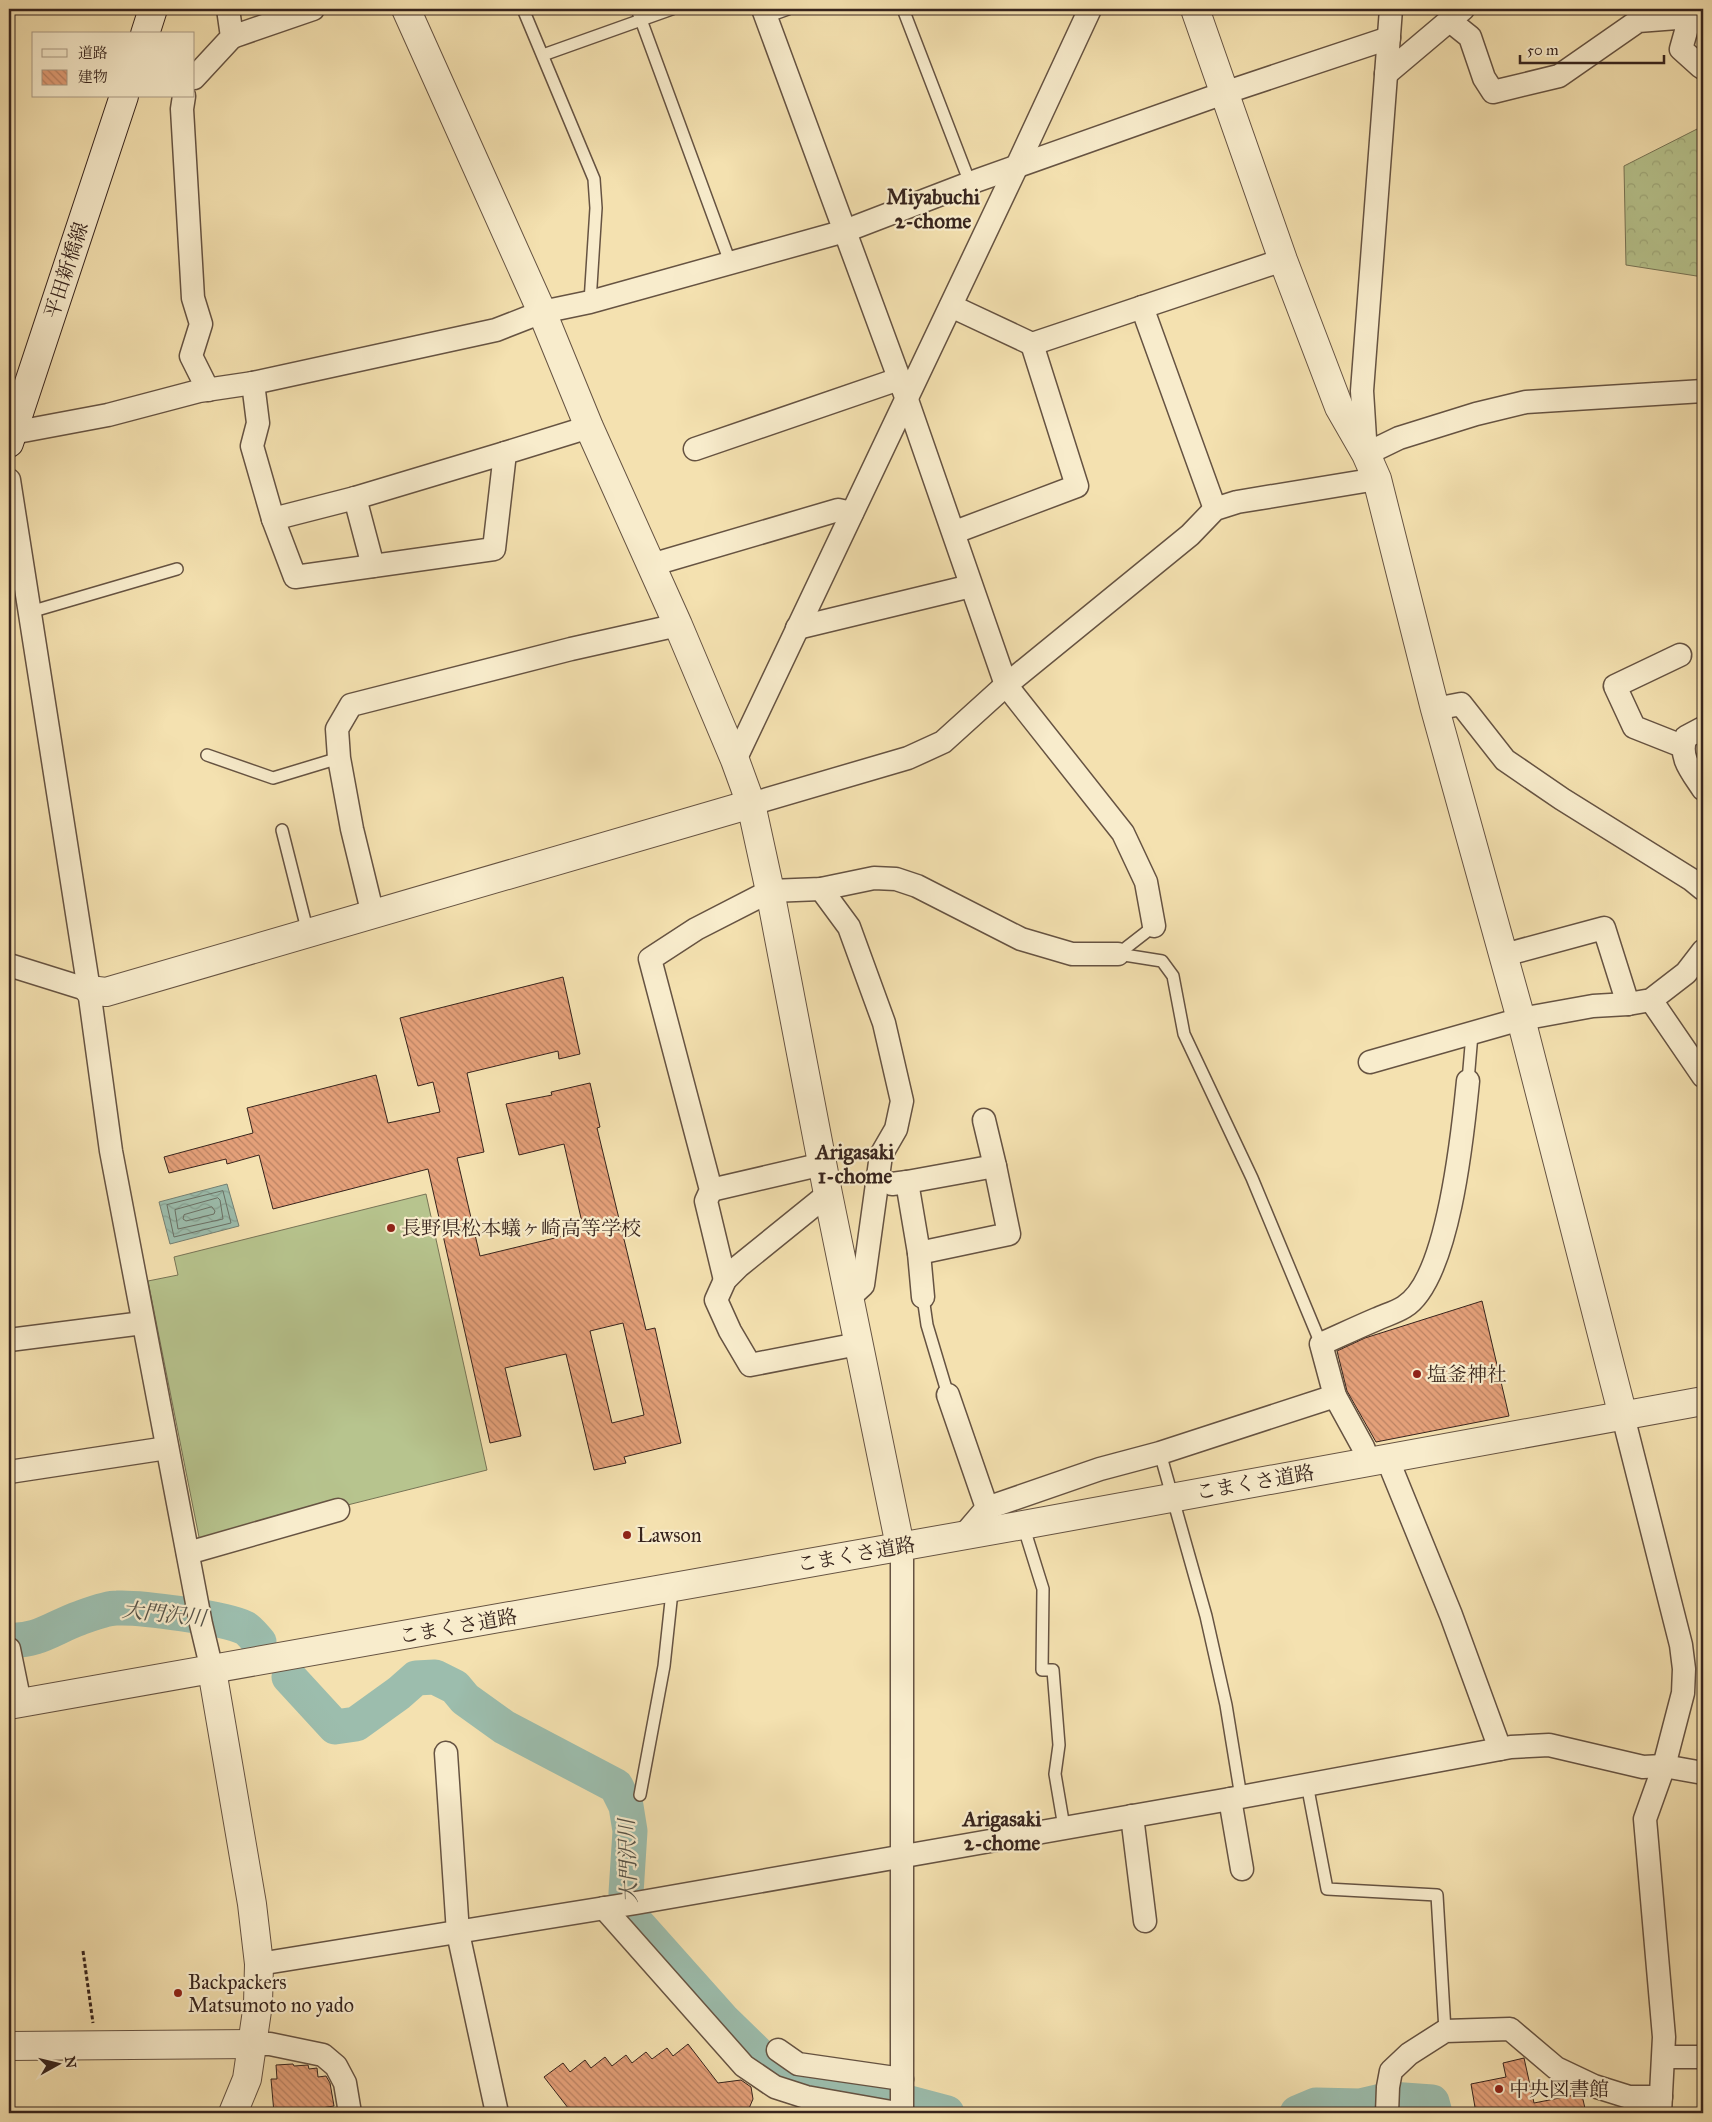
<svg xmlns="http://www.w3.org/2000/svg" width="1712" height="2122" font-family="'IM FELL Great Primer','Noto Serif JP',serif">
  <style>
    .forest { fill: url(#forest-crowns); stroke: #777456 }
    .pitch { fill: #b7c48e; stroke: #777456 }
    .water { fill: url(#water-waves); stroke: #748073 }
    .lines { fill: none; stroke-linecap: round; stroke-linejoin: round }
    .shore { stroke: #6a7065; stroke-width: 1 }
    .river { stroke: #9cbdad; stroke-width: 35 }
    .building { fill: url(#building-back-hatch); stroke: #37241d; fill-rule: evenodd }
    .service-casing { stroke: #665342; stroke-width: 14 }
    .minor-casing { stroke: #665342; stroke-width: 25 }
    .tertiary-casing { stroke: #665342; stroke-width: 30 }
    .secondary-casing { stroke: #37241d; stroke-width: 30 }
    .path { stroke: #37241d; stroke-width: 3; stroke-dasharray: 4 2.5; stroke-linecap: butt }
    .service { stroke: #f8eccc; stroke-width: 11 }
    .minor { stroke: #f8eccc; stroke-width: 22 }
    .tertiary { stroke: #f8eccc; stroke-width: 28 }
    .secondary { stroke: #f8eccc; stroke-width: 28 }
    .poi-dot { fill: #8f2418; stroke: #f8eccc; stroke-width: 2 }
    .labels { text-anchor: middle; stroke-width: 4.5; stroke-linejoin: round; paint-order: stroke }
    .street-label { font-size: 20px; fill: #37241d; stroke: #f8eccc }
    .poi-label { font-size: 20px; fill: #37241d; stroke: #f8eccc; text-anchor: start }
    .neighbourhood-label { font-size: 21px; font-weight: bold; fill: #37241d; stroke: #f8eccc }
    .water-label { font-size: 21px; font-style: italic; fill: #555248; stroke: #f8eccc }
  </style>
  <defs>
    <pattern id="forest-crowns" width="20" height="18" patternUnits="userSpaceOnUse" patternTransform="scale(1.25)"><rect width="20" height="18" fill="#b7c48e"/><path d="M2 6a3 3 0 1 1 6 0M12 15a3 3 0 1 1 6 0" fill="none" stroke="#9ea87a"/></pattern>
    <pattern id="water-waves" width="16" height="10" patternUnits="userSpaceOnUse" patternTransform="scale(1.25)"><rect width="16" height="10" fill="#9cbdad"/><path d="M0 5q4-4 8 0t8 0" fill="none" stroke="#87a294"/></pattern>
    <pattern id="building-back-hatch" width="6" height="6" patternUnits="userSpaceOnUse" patternTransform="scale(1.25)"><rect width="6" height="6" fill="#e4a079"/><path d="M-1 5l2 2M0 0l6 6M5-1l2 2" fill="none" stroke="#ba8263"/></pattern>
  </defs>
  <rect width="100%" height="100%" fill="#f4e1b0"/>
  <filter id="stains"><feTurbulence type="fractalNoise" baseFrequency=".004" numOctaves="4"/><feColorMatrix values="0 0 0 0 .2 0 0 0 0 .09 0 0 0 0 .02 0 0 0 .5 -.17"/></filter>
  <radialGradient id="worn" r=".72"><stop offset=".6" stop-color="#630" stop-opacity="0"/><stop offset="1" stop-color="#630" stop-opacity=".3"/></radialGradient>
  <path class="forest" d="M1703 126V277L1626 265 1624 166Z"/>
  <path class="pitch" d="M426 1194 487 1470 200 1542 148 1281 178 1275 174 1257Z"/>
  <path class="water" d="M227 1184 239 1226 170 1244 159 1202Z"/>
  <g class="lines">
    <g class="shore">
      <path d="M223 1191 231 1223 174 1237 167 1205Z"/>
      <path d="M218 1198 220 1200 223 1219 178 1229 175 1210Z"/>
      <path d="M212 1207 215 1211 214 1214 186 1221 183 1219 184 1215Z"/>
    </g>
    <g class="river">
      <path d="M9 1640C38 1642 54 1627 80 1618 91 1614 106 1608 117 1608 140 1607 226 1618 245 1628 250 1631 255 1638 259 1642"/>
      <path d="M289 1677 335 1727 356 1724 399 1693 416 1678 435 1677 455 1687 465 1699 504 1727 616 1786 626 1806 630 1831 626 1893 631 1917 722 2019 761 2057 791 2077 883 2096 947 2113"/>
      <path d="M1297 2113 1316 2105 1360 2106 1390 2099 1432 2102 1435 2113"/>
    </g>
  </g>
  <g class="building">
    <path d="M563 977 580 1054 559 1059 558 1051 467 1073 484 1152 457 1158 480 1256 584 1231 564 1144 519 1155 506 1104 552 1095 551 1092 590 1083 600 1127 597 1128 646 1330 655 1328 681 1443 624 1457 626 1463 594 1470 566 1354 505 1368 521 1436 490 1443 428 1169 273 1209 259 1155 227 1164 226 1159 169 1173 164 1157 253 1133 247 1108 376 1075 388 1123 440 1112 433 1082 418 1086 400 1018ZM623 1323 644 1415 612 1423 590 1331Z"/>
    <path d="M1482 1301 1509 1416 1376 1442 1347 1391 1337 1351 1365 1338Z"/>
    <path d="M688 2044 718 2083 741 2080 751 2087 753 2099 747 2113H572L544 2077 563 2063 570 2072 585 2060 591 2068 605 2057 612 2066 626 2055 632 2063 646 2052 652 2059 667 2048 673 2056Z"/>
    <path d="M1524 2058 1534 2103 1580 2094 1582 2095 1586 2113H1476L1471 2084 1506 2077 1503 2063Z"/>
    <path d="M293 2064 294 2066 308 2065 309 2069 317 2068 318 2077 326 2076 330 2083 334 2106 302 2111V2113H287V2112L274 2113 271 2079H277L276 2065Z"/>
  </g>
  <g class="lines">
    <defs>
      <g id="service">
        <path d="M523 9 594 179 596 208 590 302"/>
        <path d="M637 9 730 262"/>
        <path d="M903 9 970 183"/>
        <path d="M766 17 788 9"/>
        <path d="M543 55 672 9"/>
        <path d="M30 612 177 569"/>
        <path d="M207 755 273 778 339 758"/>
        <path d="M282 830 308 933"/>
        <path d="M1118 954 1162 961 1173 976 1184 1034 1252 1178 1321 1344"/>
        <path d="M1118 954 1154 926"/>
        <path d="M1468 1081 1472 1034"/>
        <path d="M923 1297 927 1325 948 1395"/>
        <path d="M1160 1453 1206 1616 1226 1705 1241 1797"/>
        <path d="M1023 1525 1043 1589 1042 1670H1053L1059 1745 1055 1774 1064 1827"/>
        <path d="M1307 1784 1327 1889 1437 1895 1445 2031"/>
        <path d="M640 1795 664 1666 671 1601 669 1588"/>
      </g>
      <g id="minor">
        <path d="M763 9 906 397 1006 685 1123 833 1146 882 1154 926"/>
        <path d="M1391 9 1362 391 1366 454 1399 438 1476 414 1526 402 1703 391"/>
        <path d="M1450 21 1470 37 1484 78 1493 92 1559 76 1638 21 1690 17 1681 49 1701 67 1703 66"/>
        <path d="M232 37 313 9"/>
        <path d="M1386 74 1463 9"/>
        <path d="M194 78 232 37 228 9"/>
        <path d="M184 96 182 109 193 298 201 324 191 356 208 390"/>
        <path d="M951 306 1032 344 1283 260"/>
        <path d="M1142 307 1215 509"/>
        <path d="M253 383 258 423 252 446 273 519 295 577 494 549 505 453 589 427"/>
        <path d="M12 433 108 415 199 391 253 383 496 330 542 312 590 302 845 231 970 183 1224 93 1389 38"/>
        <path d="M695 449 899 379"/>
        <path d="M9 480 89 990 111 1151 201 1624 212 1670"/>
        <path d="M355 498 373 566"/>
        <path d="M273 519 355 498 505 453"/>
        <path d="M955 532 1077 486 1032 344"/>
        <path d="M651 565 838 510 852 513"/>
        <path d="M797 628 971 586"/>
        <path d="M1680 655 1615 686 1634 727 1682 746"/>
        <path d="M1435 709 1461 704 1505 760 1562 799 1692 880 1703 889"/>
        <path d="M1703 728 1686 737C1678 757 1692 772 1703 789"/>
        <path d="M735 760 1017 166 1090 9"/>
        <path d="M751 804 908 758 943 742 1006 685 1190 535 1215 509 1237 502 1377 479"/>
        <path d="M821 889 849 927 884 1023 902 1101 896 1129 881 1155 863 1285 850 1297"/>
        <path d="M373 915 352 829 339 758 337 729 351 705 571 649 678 625"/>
        <path d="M1504 955 1604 928 1628 1004"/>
        <path d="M9 965 89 990"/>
        <path d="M1651 1000 1703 1076"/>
        <path d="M1370 1062 1521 1019 1593 1006 1628 1004 1651 1000 1686 973 1703 951"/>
        <path d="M984 1120 995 1166"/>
        <path d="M907 1182 995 1166 1009 1234 919 1253"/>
        <path d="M892 1184 907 1182 919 1253 923 1297"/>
        <path d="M711 1190 823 1164"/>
        <path d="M828 1194 739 1266 725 1280 716 1300 730 1331 750 1365 858 1344"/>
        <path d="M725 1280 706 1201 711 1190 650 959 696 929 770 891 821 889 874 878 896 879 917 886 1021 939 1072 954H1118"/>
        <path d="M9 1340 143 1323"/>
        <path d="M948 1395 987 1508"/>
        <path d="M1623 1416 1681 1645 1684 1669 1683 1693 1664 1766 1645 1819 1664 2037 1660 2113"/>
        <path d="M1387 1458 1451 1615 1500 1749"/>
        <path d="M1369 1462 1363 1447 1335 1396 1321 1344C1339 1336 1358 1327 1377 1319 1386 1315 1396 1312 1404 1307 1449 1280 1463 1131 1468 1081"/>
        <path d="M9 1472 167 1448"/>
        <path d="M964 1535 987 1508 1100 1469 1160 1453 1335 1396"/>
        <path d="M900 1546 902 1560V2113"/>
        <path d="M188 1553 338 1510"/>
        <path d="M9 1649 20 1703"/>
        <path d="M446 1753 458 1933 497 2113"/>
        <path d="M1230 1799 1242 1869"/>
        <path d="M1132 1816 1145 1921"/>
        <path d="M604 1908 744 2066 775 2087 806 2097 897 2113"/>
        <path d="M259 1964 636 1903 1230 1799 1511 1747 1549 1745 1643 1767 1664 1766 1703 1773"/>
        <path d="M253 2044H270L323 2055 336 2066 345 2083 350 2113"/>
        <path d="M778 2050 798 2064 902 2079"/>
        <path d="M1664 2057H1703"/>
        <path d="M1387 2113 1388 2087 1391 2071 1409 2054 1445 2031 1510 2029 1556 2068 1594 2086 1629 2097H1661"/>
      </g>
      <g id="tertiary">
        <path d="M406 9 542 312 589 427 678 625 735 760 751 804 770 891 828 1194 900 1546"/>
        <path d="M1195 9 1283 260 1339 407 1366 454 1377 479 1435 709 1521 1019 1623 1416"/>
        <path d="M89 990 106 992 751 804"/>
        <path d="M212 1670 252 1904 259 1964 258 2004 247 2079 233 2113"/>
        <path d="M9 1705 1023 1525 1703 1401"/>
        <path d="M9 2046 253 2044"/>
      </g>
      <g id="secondary">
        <path d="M145 34 153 9"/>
        <path d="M9 443 124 96"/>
      </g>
    </defs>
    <use href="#service" class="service-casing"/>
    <use href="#minor" class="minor-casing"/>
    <use href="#tertiary" class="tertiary-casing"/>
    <use href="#secondary" class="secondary-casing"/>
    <path class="path" d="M83 1951 93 2023"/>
    <use href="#service" class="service"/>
    <use href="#minor" class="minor"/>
    <use href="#tertiary" class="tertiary"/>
    <use href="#secondary" class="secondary"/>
  </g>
  <g class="poi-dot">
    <circle cx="391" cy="1228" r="5"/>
    <circle cx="1417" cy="1374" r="5"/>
    <circle cx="627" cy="1535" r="5"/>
    <circle cx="178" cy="1993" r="5"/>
    <circle cx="1499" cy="2089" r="5"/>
  </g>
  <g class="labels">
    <g class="street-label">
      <text transform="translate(66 270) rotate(-72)" y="7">平田新橋線</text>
      <text transform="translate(1255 1482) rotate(-10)" y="7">こまくさ道路</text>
      <text transform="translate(856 1554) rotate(-10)" y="7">こまくさ道路</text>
      <text transform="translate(458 1626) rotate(-10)" y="7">こまくさ道路</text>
    </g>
    <g class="poi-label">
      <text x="401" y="1235">長野県松本蟻ヶ崎高等学校</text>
      <text x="1427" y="1381">塩釜神社</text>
      <text x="637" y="1542">Lawson</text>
      <text x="188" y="1989">Backpackers<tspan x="188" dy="23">Matsumoto no yado</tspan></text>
      <text x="1509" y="2096">中央図書館</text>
    </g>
    <g class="neighbourhood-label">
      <text x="933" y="204">Miyabuchi<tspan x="933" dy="24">2-chome</tspan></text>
      <text x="855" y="1159">Arigasaki<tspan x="855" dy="24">1-chome</tspan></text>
      <text x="1002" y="1826">Arigasaki<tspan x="1002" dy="24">2-chome</tspan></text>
    </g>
    <g class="water-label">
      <text transform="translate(164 1614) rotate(6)" y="7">大門沢川</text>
      <text transform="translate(628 1861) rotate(-92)" y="7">大門沢川</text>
    </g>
  </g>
  <rect width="1712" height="2122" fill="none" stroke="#f4e1b0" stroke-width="30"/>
  <rect x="10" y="10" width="1692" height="2102" fill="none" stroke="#37241d" stroke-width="2.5"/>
  <rect x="15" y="15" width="1682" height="2092" fill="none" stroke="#37241d"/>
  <rect x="32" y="32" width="162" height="65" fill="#f8eccc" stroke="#ab9c86"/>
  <rect x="42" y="49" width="25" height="8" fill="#f8eccc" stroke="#ab9c86"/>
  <text x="78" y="58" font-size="15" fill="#37241d">道路</text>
  <rect x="42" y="70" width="25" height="15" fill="url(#building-back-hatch)" stroke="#ab9c86"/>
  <text x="78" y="82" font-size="15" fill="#37241d">建物</text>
  <g transform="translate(58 2064) rotate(82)" stroke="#f8eccc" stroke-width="4" paint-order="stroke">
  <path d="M0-4L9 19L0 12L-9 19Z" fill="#37241d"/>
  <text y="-8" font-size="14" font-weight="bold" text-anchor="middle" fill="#37241d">N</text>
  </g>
  <path d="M1520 55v8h144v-8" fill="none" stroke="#37241d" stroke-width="2.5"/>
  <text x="1527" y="55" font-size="15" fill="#37241d" stroke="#f8eccc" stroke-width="4" paint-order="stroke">50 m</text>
  <rect width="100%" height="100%" filter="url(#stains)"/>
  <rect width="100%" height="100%" fill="url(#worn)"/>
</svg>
